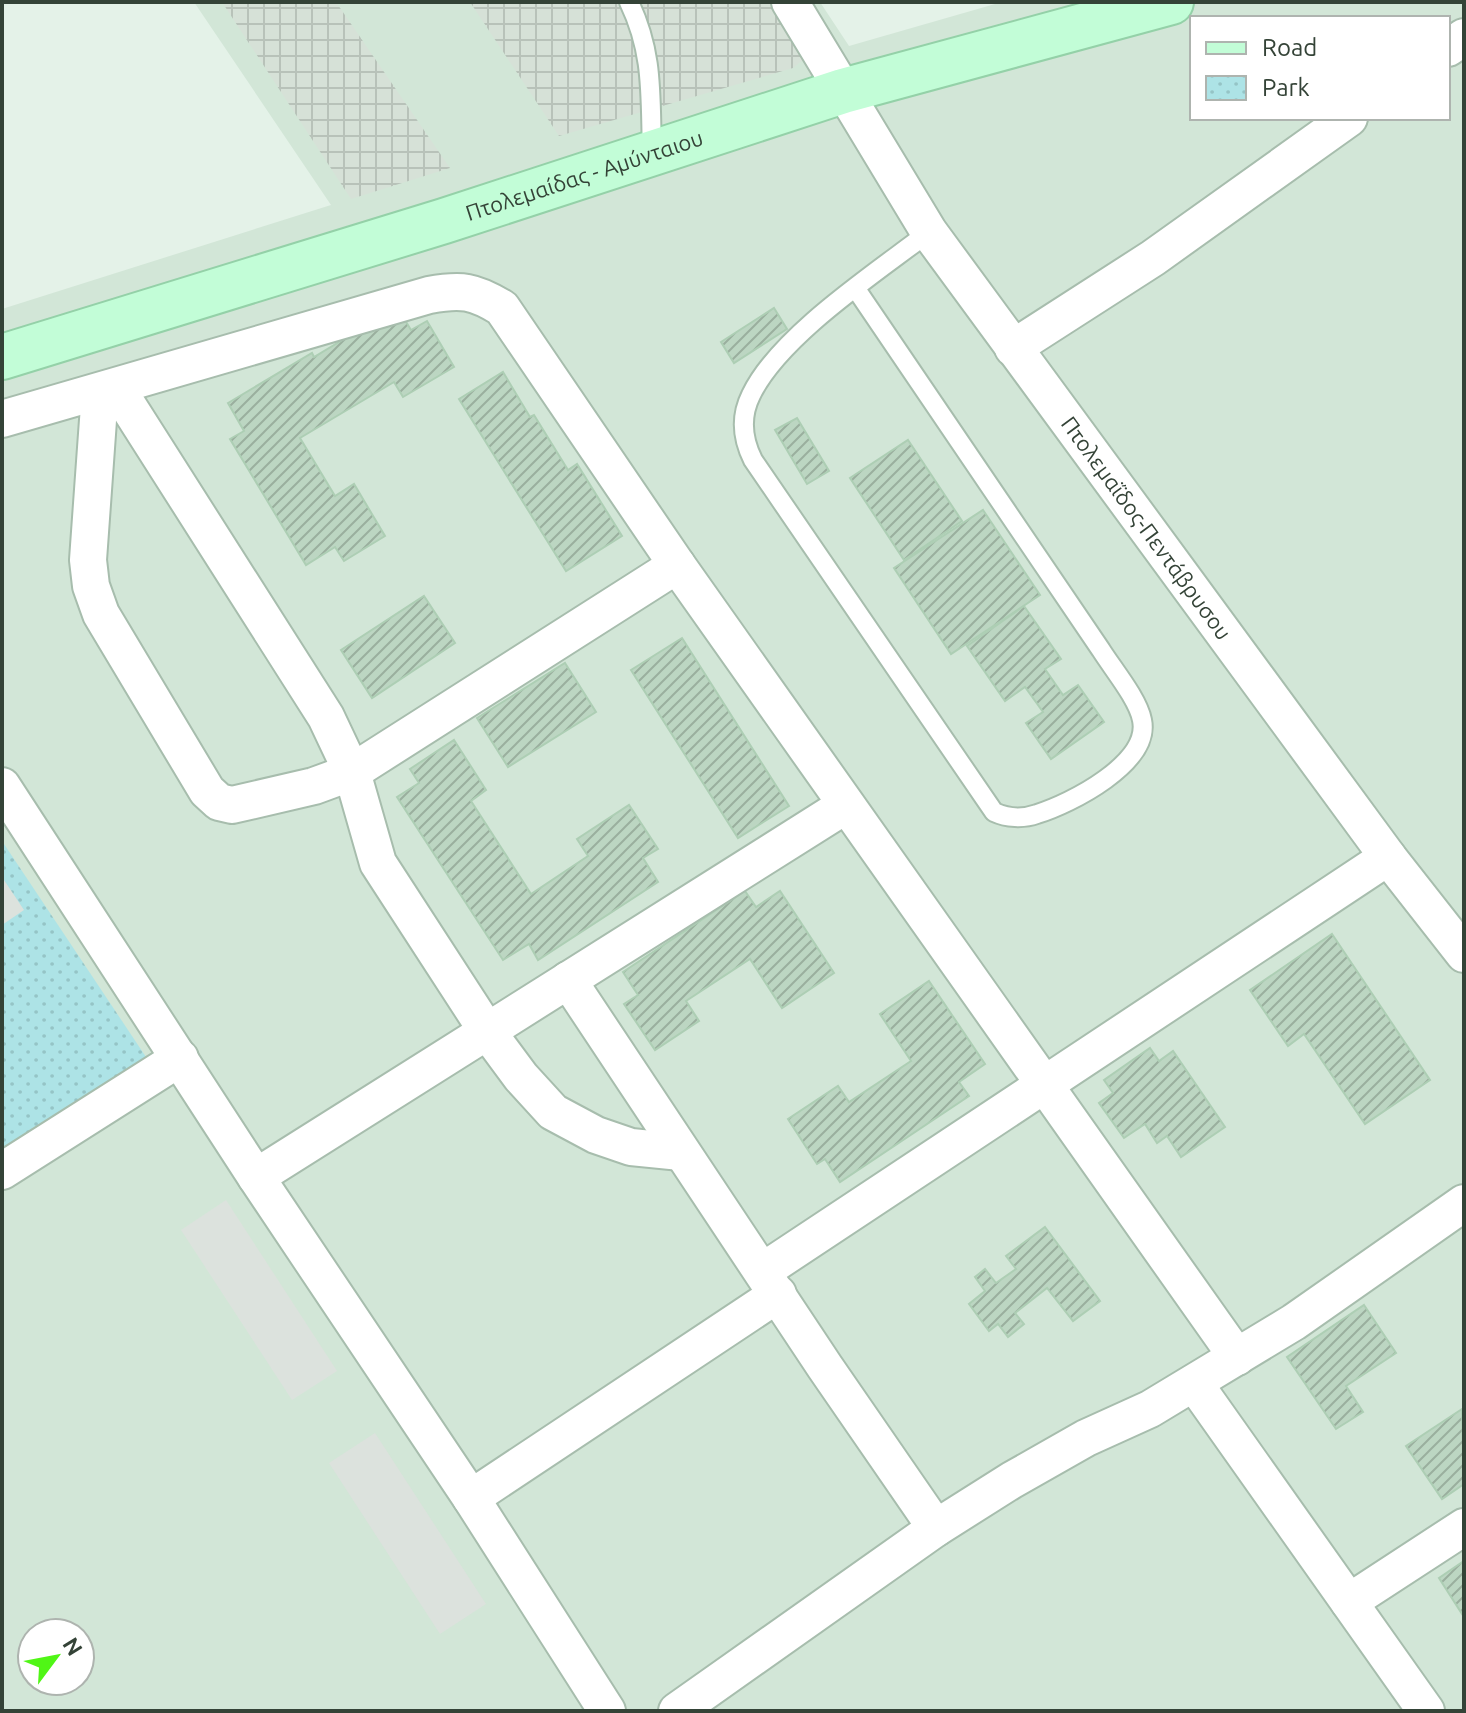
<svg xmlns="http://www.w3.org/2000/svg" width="1466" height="1713" font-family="Ubuntu,sans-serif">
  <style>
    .residential { fill: #d2e6d7; fill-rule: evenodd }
    .industrial { fill: url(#industrial-grid) }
    .park { fill: url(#park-dots) }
    .parking { fill: #dce2dd }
    .building { fill: url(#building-hatch); stroke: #adceb4; stroke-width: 2 }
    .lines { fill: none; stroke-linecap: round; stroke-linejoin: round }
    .lane-casing { stroke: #a7bdad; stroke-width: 22 }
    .street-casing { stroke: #a7bdad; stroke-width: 40 }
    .secondary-casing { stroke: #94d1a8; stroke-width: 48 }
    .lane { stroke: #fff; stroke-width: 18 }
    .street { stroke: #fff; stroke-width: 36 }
    .secondary { stroke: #c2fdd7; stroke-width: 44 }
    .labels { text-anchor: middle; stroke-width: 6; stroke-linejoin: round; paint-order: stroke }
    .street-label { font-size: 22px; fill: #344337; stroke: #fff }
  </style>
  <defs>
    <pattern id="industrial-grid" width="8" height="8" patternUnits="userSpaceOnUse" patternTransform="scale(2)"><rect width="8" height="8" fill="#d6e1d7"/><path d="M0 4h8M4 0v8" fill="none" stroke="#b8c2b9"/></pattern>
    <pattern id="park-dots" width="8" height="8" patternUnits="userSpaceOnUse" patternTransform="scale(2)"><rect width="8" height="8" fill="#ade3e6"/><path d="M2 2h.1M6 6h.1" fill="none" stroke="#95c4c6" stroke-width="1.8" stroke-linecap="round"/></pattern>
    <pattern id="building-hatch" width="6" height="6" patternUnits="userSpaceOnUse" patternTransform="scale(2)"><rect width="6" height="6" fill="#bcd6c2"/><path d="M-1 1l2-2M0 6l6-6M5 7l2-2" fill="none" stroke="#9aaf9e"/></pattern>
  </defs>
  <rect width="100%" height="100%" fill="#e4f2e8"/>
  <path class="residential" d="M194 2H820L849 46 1002 2H1464V1711H2V309L331 205ZM1192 18H1448V118H1192ZM32 1633H80V1681H32Z"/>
  <g class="industrial">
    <path d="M222 2H336L450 168 351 199Z"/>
    <path d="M470 2H779L804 59 793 68 559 136Z"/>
  </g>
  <path class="park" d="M2 841 146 1057 2 1150Z"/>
  <g class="parking">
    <path d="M2 877 24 910 2 925Z"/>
    <path d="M226 1200 337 1371 292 1400 181 1230Z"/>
    <path d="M375 1433 486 1604 440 1634 329 1463Z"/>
  </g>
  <g class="building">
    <path d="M397 307 411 330 427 321 454 367 403 397 394 382 300 438 335 496 354 484 385 536 344 561 335 547 306 565 230 439 244 431 228 403 312 353 314 357Z"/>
    <path d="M774 308 787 329 734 363 721 342Z"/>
    <path d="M503 372 530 417 534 415 568 470 577 464 622 536 566 571 459 399Z"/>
    <path d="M797 418 829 471 807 484 775 430Z"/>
    <path d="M908 440 962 521 904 560 850 478Z"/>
    <path d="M983 510 1040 595 951 654 894 568Z"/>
    <path d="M424 596 455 643 372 698 341 650Z"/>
    <path d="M1024 606 1061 659 1045 669 1063 695 1078 685 1104 722 1051 759 1026 723 1043 712 1025 687 1005 701 967 646Z"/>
    <path d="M682 638 789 806 738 838 631 670Z"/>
    <path d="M565 663 596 712 508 767 477 718Z"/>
    <path d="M454 740 486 790 471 801 531 894 588 856 577 839 629 805 658 849 643 858 658 882 538 960 529 944 503 960 397 797 419 783 410 769Z"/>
    <path d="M745 891 756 907 780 891 834 973 782 1008 750 959 686 1001 699 1021 655 1050 624 1004 638 995 623 972Z"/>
    <path d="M1332 934 1430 1080 1365 1124 1304 1034 1288 1046 1250 990Z"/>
    <path d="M929 981 985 1064 959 1082 969 1096 840 1182 825 1159 817 1164 788 1119 838 1086 849 1102 911 1061 880 1014Z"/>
    <path d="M1150 1048 1159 1061 1173 1051 1225 1127 1181 1157 1167 1136 1157 1143 1145 1124 1124 1138 1099 1103 1113 1093 1104 1080Z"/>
    <path d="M1045 1227 1100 1301 1073 1321 1047 1288 1015 1313 1024 1324 1008 1337 998 1324 989 1331 969 1304 985 1291 975 1277 985 1269 996 1283 1016 1269 1006 1256Z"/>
    <path d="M1364 1305 1396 1353 1346 1386 1363 1412 1336 1429 1287 1357Z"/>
    <path d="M1462 1409 1464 1484 1442 1499 1406 1446Z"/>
    <path d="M1464 1561V1617L1439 1578Z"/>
  </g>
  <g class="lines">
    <defs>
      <g id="lane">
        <path d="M629 2C654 54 650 96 652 152"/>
        <path d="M856 289 1101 650C1113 669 1138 699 1142 720 1151 763 1070 804 1037 814 1023 819 1007 818 994 812L753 460C742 438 740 417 751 395 779 336 877 272 929 232"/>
      </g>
      <g id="street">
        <path id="s1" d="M790 2 929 232 1388 857 1464 954"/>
        <path d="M1448 48 1464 37"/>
        <path d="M1013 348 1153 258 1349 118"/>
        <path d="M116 387 326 717 352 772 378 863 487 1031 521 1077 553 1112 596 1135 631 1147 681 1152"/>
        <path d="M100 392 88 560 91 586 101 614 207 791 219 802 232 805 314 786 352 772 677 565"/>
        <path d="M2 419 429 295C462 289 474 291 502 308L677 565 1237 1357"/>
        <path d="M2 786 256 1177 471 1498 607 1711"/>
        <path d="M568 980 825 1367 936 1528"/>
        <path d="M2 1171 180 1058"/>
        <path d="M256 1177 846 805"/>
        <path d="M763 1271 1388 857"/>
        <path d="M1194 1383 1426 1711"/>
        <path d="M471 1498 778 1294"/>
        <path d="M1349 1602 1464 1527"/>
        <path d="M677 1711 936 1528 1012 1480 1086 1438 1150 1409 1294 1322 1464 1203"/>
      </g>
      <g id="secondary">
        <path id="s2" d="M2 357 444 221 843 91 1171 2"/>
      </g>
    </defs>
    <use href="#lane" class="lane-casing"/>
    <use href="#street" class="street-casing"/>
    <use href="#secondary" class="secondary-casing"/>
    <use href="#lane" class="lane"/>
    <use href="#street" class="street"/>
    <use href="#secondary" class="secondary"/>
  </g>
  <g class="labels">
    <g class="street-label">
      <text dy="8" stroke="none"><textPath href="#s2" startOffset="610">Πτολεμαίδας - Αμύνταιου</textPath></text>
      <text dy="8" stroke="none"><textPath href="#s1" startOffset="636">Πτολεμαΐδος-Πεντάβρυσου</textPath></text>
    </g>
  </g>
  <rect width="1466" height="1713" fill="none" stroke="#344337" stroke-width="8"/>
  <rect x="1190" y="16" width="260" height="104" fill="#ffffff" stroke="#aeb4af" stroke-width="2"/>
  <rect x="1206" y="42" width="40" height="12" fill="#c2fdd7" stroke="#aeb4af" stroke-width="2"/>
  <text x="1262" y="56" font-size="24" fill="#344337">Road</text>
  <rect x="1206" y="76" width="40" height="24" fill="url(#park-dots)" stroke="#aeb4af" stroke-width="2"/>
  <text x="1262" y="96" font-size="24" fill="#344337">Park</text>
  <g transform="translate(56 1657) rotate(58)"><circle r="38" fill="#ffffff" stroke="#aeb4af" stroke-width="2"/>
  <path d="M0-6L14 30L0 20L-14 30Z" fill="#50f616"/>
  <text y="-12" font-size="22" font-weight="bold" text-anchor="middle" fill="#344337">N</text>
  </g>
</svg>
